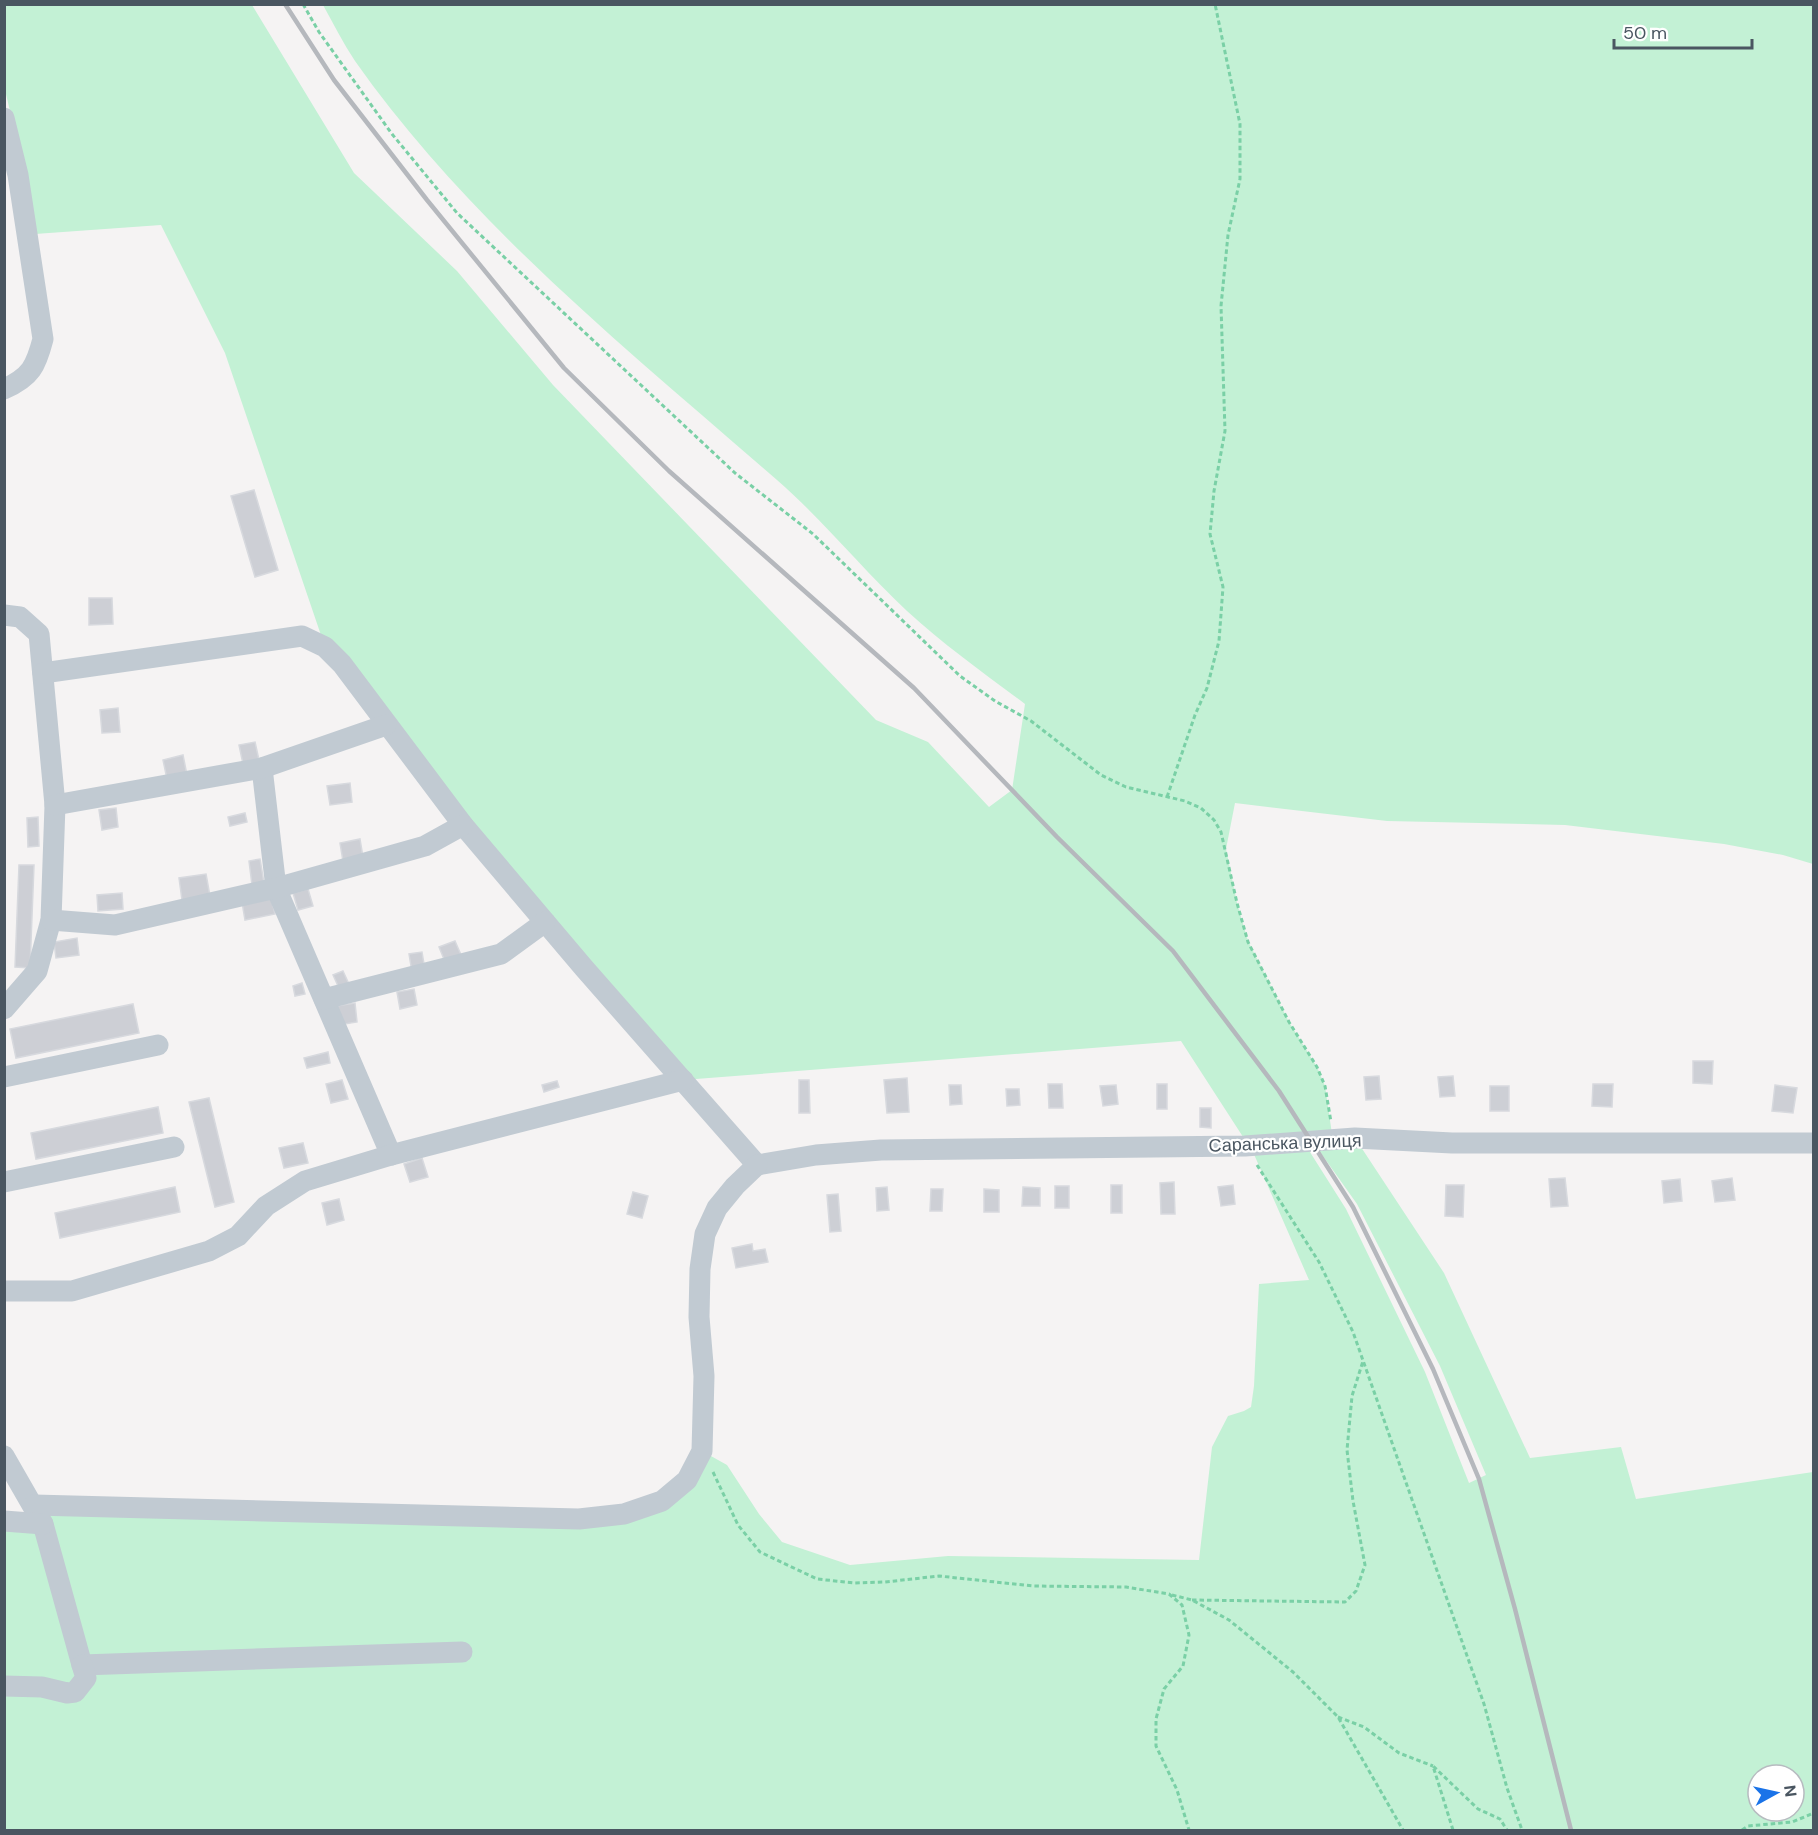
<svg xmlns="http://www.w3.org/2000/svg" width="1818" height="1835" font-family="'DM Sans',sans-serif">
  <style>
    .green { fill: #c3f1d5; fill-rule: evenodd }
    .building { fill: #cdcfd5; stroke: #d7d9de; stroke-width: 1.5 }
    .lines { fill: none; stroke-linecap: round; stroke-linejoin: round }
    .path { stroke: #7ad0a6; stroke-width: 3; stroke-dasharray: 4.5 3; stroke-linecap: butt }
    .minor { stroke: #c1cad2; stroke-width: 21 }
    .rail { stroke: #b5b8bd; stroke-width: 4.5 }
    .labels { text-anchor: middle; stroke-width: 4.5; stroke-linejoin: round; paint-order: stroke }
    .street-label { font-size: 18px; fill: #4a5661; stroke: #fff }
  </style>
  <rect width="100%" height="100%" fill="#f5f3f3"/>
  <g class="green">
    <path d="M4 5H252L354 173 457 271 553 385 876 720 928 742 989 807 1012 790 1025 704C985 674 944 645 907 611 862 569 823 520 777 480 628 350 470 224 355 61 343 43 333 23 323 5H1813V864L1783 855 1724 844 1565 825 1387 821 1235 803 1226 849 1237 903 1248 941 1289 1022 1317 1067 1325 1086 1332 1134 1245 1140 1181 1041 683 1080 325 647 225 353 161 225 35 234 25 174 5 90Z"/>
    <path d="M1355 1138 1444 1273 1530 1458 1621 1447 1636 1499 1813 1472V1830H5L4 1521 42 1524 34 1505 579 1519 662 1501 702 1451 727 1465 759 1514 782 1542 850 1565 948 1556 1199 1560 1212 1447 1228 1416 1244 1411 1251 1407 1254 1386 1259 1284 1309 1280 1253 1152 1308 1149 1346 1209 1425 1372 1469 1483 1486 1475 1440 1366 1357 1204 1313 1142ZM1758 1775H1794V1811H1758Z"/>
  </g>
  <g class="building">
    <path d="M254 490 278 570 255 577 231 496Z"/>
    <path d="M89 598H112L113 624 89 625Z"/>
    <path d="M118 708 120 732 102 733 100 710Z"/>
    <path d="M255 742 259 760 243 764 239 745Z"/>
    <path d="M183 755 187 775 167 779 163 760Z"/>
    <path d="M350 783 352 802 330 805 327 786Z"/>
    <path d="M116 808 118 827 102 830 99 810Z"/>
    <path d="M245 813 247 822 230 826 228 817Z"/>
    <path d="M38 817 39 846 28 847 27 818Z"/>
    <path d="M360 839 363 857 343 861 340 843Z"/>
    <path d="M260 859 264 883 252 885 249 861Z"/>
    <path d="M19 865H34L30 968 15 967Z"/>
    <path d="M206 874 210 896 182 900 179 878Z"/>
    <path d="M308 889 313 906 298 910 293 893Z"/>
    <path d="M122 893 123 909 98 911 97 895Z"/>
    <path d="M271 897 275 914 245 920 242 902Z"/>
    <path d="M77 938 79 955 56 958 54 942Z"/>
    <path d="M455 941 462 957 446 964 439 947Z"/>
    <path d="M422 952 425 970 412 972 409 954Z"/>
    <path d="M343 971 349 984 339 988 333 975Z"/>
    <path d="M302 983 305 994 295 996 293 986Z"/>
    <path d="M414 989 417 1005 400 1009 397 992Z"/>
    <path d="M355 1003 357 1022 339 1025 336 1006Z"/>
    <path d="M133 1004 139 1033 16 1058 10 1029Z"/>
    <path d="M328 1052 330 1063 307 1068 304 1058Z"/>
    <path d="M1693 1061H1713L1712 1084 1693 1083Z"/>
    <path d="M1379 1076 1381 1099 1366 1100 1364 1077Z"/>
    <path d="M1453 1076 1455 1096 1440 1097 1438 1077Z"/>
    <path d="M907 1078 909 1112 887 1113 884 1080Z"/>
    <path d="M342 1080 348 1099 331 1103 326 1084Z"/>
    <path d="M799 1080H809L810 1113H799Z"/>
    <path d="M557 1081 559 1087 544 1092 542 1085Z"/>
    <path d="M1048 1084H1062L1063 1108H1049Z"/>
    <rect x="1157" y="1084" width="10" height="25"/>
    <path d="M1593 1084H1613L1612 1107 1592 1106Z"/>
    <path d="M949 1085H961L962 1104 950 1105Z"/>
    <path d="M1116 1085 1118 1104 1103 1106 1100 1086Z"/>
    <path d="M1775 1085 1797 1088 1793 1113 1772 1111Z"/>
    <rect x="1490" y="1086" width="19" height="25"/>
    <path d="M1006 1089H1019L1020 1105 1007 1106Z"/>
    <path d="M209 1098 234 1202 215 1207 189 1102Z"/>
    <path d="M158 1107 163 1133 36 1159 31 1133Z"/>
    <path d="M1200 1108H1211V1128L1200 1127Z"/>
    <path d="M303 1143 308 1163 284 1168 279 1148Z"/>
    <path d="M422 1158 428 1177 410 1182 404 1164Z"/>
    <path d="M1565 1178 1568 1206 1551 1207 1549 1179Z"/>
    <path d="M1732 1178 1735 1200 1715 1202 1712 1181Z"/>
    <path d="M1680 1179 1682 1201 1664 1203 1662 1181Z"/>
    <path d="M1174 1182 1175 1214H1161L1160 1183Z"/>
    <rect x="1111" y="1185" width="11" height="28"/>
    <path d="M1233 1185 1235 1204 1221 1206 1218 1187Z"/>
    <path d="M1446 1185H1464L1463 1217 1445 1216Z"/>
    <rect x="1055" y="1186" width="14" height="22"/>
    <path d="M175 1187 180 1212 60 1238 55 1213Z"/>
    <path d="M887 1187 889 1210 877 1211 876 1188Z"/>
    <path d="M1023 1187 1040 1188V1206H1022Z"/>
    <path d="M931 1189H943L942 1211H930Z"/>
    <path d="M984 1189 999 1190V1212H984Z"/>
    <path d="M633 1192 648 1196 642 1218 627 1214Z"/>
    <path d="M838 1194 841 1231 830 1232 827 1195Z"/>
    <path d="M339 1199 344 1220 327 1225 322 1203Z"/>
    <path d="M752 1244 753 1251 765 1249 768 1262 736 1268 732 1248Z"/>
  </g>
  <g class="lines">
    <g class="path">
      <path d="M303 4 319 32 392 134 457 213 735 473 813 534 960 676 995 701 1031 721 1101 775 1126 787 1185 801 1201 808 1214 820 1221 832 1237 903 1248 942 1289 1022 1317 1067 1325 1086 1331 1122"/>
      <path d="M1167 797 1195 715 1207 688 1219 641 1223 587 1210 534 1214 491 1225 431 1221 306 1228 235 1240 179V124L1215 4"/>
      <path d="M1257 1165 1319 1262 1353 1332 1484 1704 1507 1788 1522 1830"/>
      <path d="M713 1472 738 1525 760 1552 817 1579 855 1583 885 1582 939 1576 1033 1586 1126 1587 1169 1594 1182 1605 1189 1635 1183 1666 1164 1689 1156 1719V1746L1177 1790 1189 1830"/>
      <path d="M1172 1595 1192 1600 1229 1620 1293 1672 1338 1717 1403 1830"/>
      <path d="M1192 1600 1345 1602 1356 1591 1365 1565 1353 1501 1347 1450 1352 1396 1363 1361"/>
      <path d="M1338 1717 1364 1727 1399 1753 1433 1766"/>
      <path d="M1453 1830 1433 1766 1478 1809 1500 1819 1507 1830"/>
      <path d="M1742 1830 1748 1826 1792 1822 1814 1813"/>
    </g>
    <g class="minor">
      <path d="M4 118 18 175 43 339C36 366 31 377 4 389"/>
      <path d="M4 615 20 617 39 634 55 805 51 920 37 971 4 1009"/>
      <path d="M43 673 302 636 325 647 342 664 463 825 584 968 757 1165"/>
      <path d="M262 768 276 888 391 1155"/>
      <path d="M55 805 262 768 386 725"/>
      <path d="M51 920 115 925 276 888 425 846 463 825"/>
      <path d="M324 999 501 954 545 922"/>
      <path d="M4 1077 158 1045"/>
      <path d="M757 1165 816 1155 881 1150 1245 1146 1355 1138 1452 1143H1814"/>
      <path d="M4 1182 174 1147"/>
      <path d="M4 1291H72L209 1251 238 1236 266 1206 305 1181 391 1155 683 1080"/>
      <path d="M4 1456 43 1524 82 1665 462 1652"/>
      <path d="M34 1505 579 1519 624 1514 662 1501 687 1480 702 1451 704 1376 699 1317 700 1269 705 1234 717 1208 735 1186 757 1165"/>
      <path d="M4 1521 43 1524"/>
      <path d="M4 1686 42 1687 67 1693 75 1692 86 1678 82 1665"/>
    </g>
    <path class="rail" d="M285 4 334 80 427 200 564 368 669 471 914 688 1057 837 1173 951 1279 1091 1353 1207 1433 1369 1479 1479 1515 1609 1571 1830"/>
  </g>
  <g class="labels">
    <g class="street-label">
      <text transform="translate(1285 1143) rotate(-2)" y="6">Саранська вулиця</text>
    </g>
  </g>
  <rect width="1818" height="1835" fill="none" stroke="#4a5661" stroke-width="12"/>
  <g transform="translate(1776 1793) rotate(82)"><circle r="28" fill="#ffffff" stroke="#b7bbc0" stroke-width="1.5"/>
  <path d="M0-4.5L10 22L0 15L-10 22Z" fill="#1a73e8"/>
  <text y="-9" font-size="16" font-weight="bold" text-anchor="middle" fill="#4a5661">N</text>
  </g>
  <path d="M1614 39v9h138v-9" fill="none" stroke="#4a5661" stroke-width="3"/>
  <text x="1623" y="39" font-size="18" fill="#4a5661" stroke="#ffffff" stroke-width="4.5" paint-order="stroke">50 m</text>
</svg>
